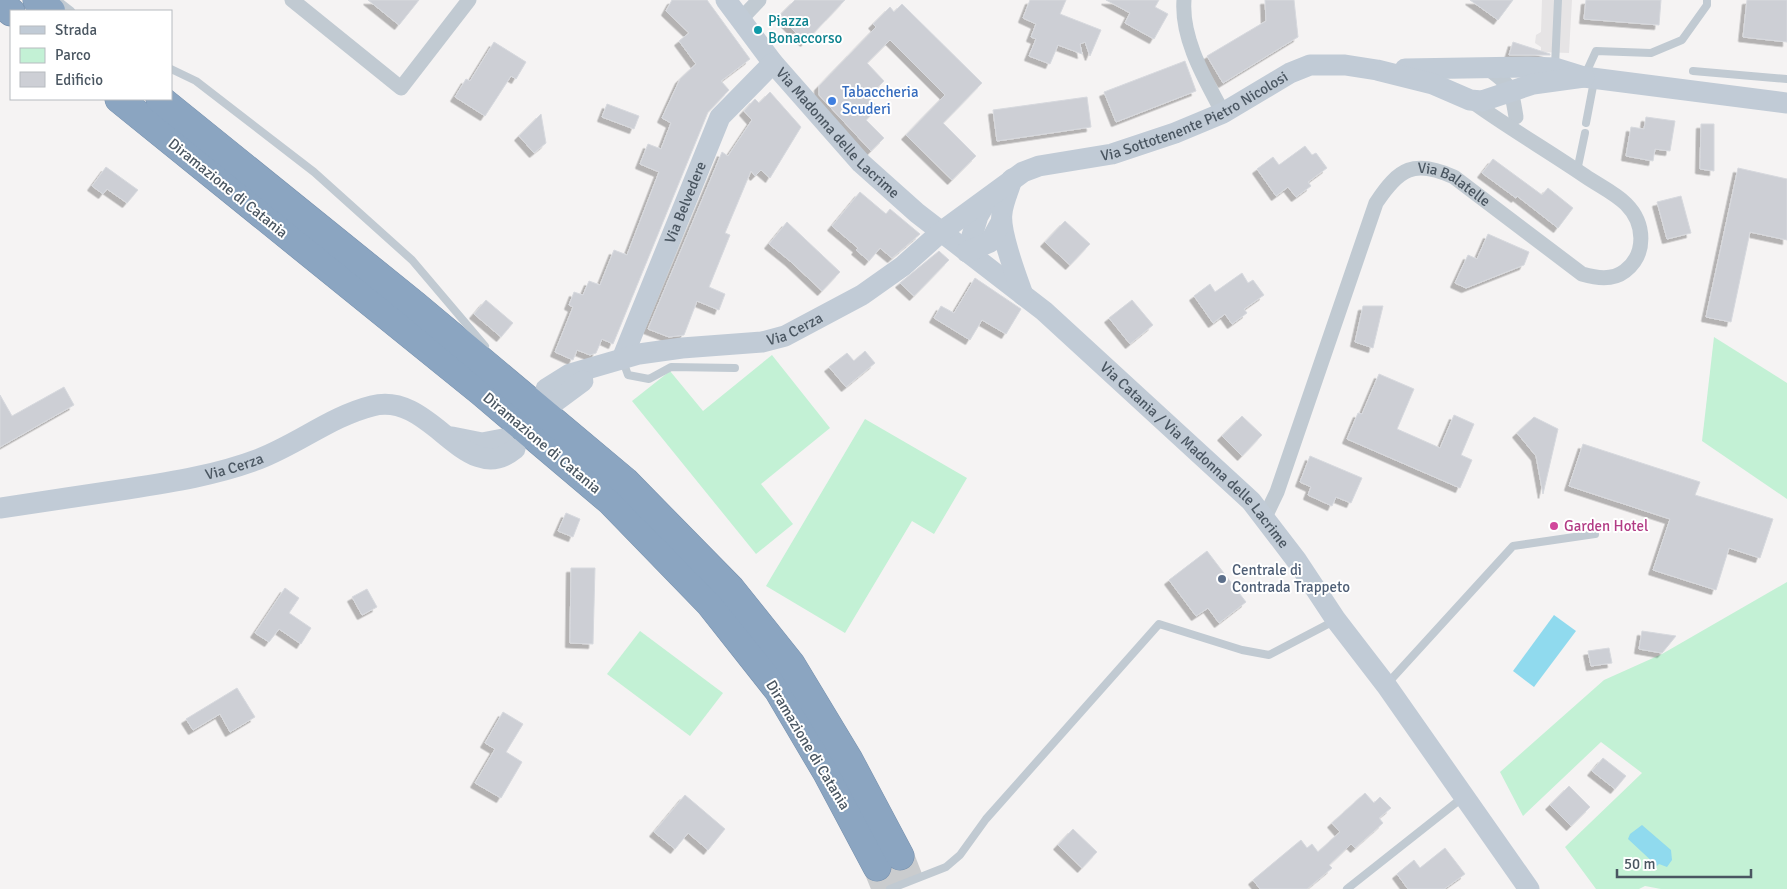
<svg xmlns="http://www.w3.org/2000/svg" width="1787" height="889" font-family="Signika,sans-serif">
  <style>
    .education { fill: #e6e4e5 }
    .green { fill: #c3f1d5 }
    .water { fill: #90daee }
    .building { fill: #cdcfd5; stroke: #d7d9de; filter: url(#shadow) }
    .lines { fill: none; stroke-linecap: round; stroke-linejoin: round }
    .motorway-tunnel { stroke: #caccce; stroke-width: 28; stroke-dasharray: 28 14; stroke-linecap: butt }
    .motorway-casing { stroke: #7690ad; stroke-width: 29 }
    .service { stroke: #c1cad2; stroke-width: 8 }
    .minor { stroke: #c1cad2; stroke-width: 15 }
    .secondary { stroke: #c1cbd6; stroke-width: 21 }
    .motorway { stroke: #8ba5c1; stroke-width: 28 }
    .culture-dot { fill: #0f9aa8; stroke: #fff; stroke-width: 2 }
    .shop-dot { fill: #3f7fe0; stroke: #fff; stroke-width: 2 }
    .hotel-dot { fill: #d1479c; stroke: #fff; stroke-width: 2 }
    .service-dot { fill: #5c6f8a; stroke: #fff; stroke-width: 2 }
    .labels { text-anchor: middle; stroke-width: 4; stroke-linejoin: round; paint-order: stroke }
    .culture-label { font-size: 15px; fill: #0d838f; stroke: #fff; text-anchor: start }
    .shop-label { font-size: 15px; fill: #366cbe; stroke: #fff; text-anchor: start }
    .street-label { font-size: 15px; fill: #4a5661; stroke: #fff }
    .hotel-label { font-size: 15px; fill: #b23c85; stroke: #fff; text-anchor: start }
    .service-label { font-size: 15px; fill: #4e5e75; stroke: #fff; text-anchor: start }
  </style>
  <defs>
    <filter id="shadow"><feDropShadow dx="-4.5" dy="4.5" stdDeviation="0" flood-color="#0004"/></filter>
  </defs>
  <rect width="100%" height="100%" fill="#f5f3f3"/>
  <path class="education" d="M1542 0H1572L1569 53 1541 52V47L1535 43 1536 35 1541 32Z"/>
  <g class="green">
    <path d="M1714 337 1787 383V499L1702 441Z"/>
    <path d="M772 355 830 428 761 484 793 524 756 554 632 401 670 371 703 411Z"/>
    <path d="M865 419 967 478 934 534 912 521 845 633 766 586Z"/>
    <path d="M1787 582V889H1661L1645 886 1639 889H1596L1565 847 1642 773 1601 742 1523 816 1500 772 1604 680 1662 654Z"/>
    <path d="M640 631 723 693 690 736 607 674Z"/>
  </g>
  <g class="water">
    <path d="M1554 615 1576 631 1534 687 1513 671Z"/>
    <path d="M1642 825 1671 850 1672 860 1667 867 1659 864 1657 866 1628 839 1630 834Z"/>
  </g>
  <g class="building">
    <path d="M368 0H419L399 25Z"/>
    <path d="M672 0H707L750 59 721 81 729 90 708 112 613 344 602 339 596 353 590 355 577 350 573 360 555 352 573 307 569 305 574 292 583 295 589 281 600 285 614 250 627 255 659 172 640 164 648 144 661 149 671 123 662 118 680 79 696 64 679 41 689 33 666 11Z"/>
    <path d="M795 0H845L805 42 779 16Z"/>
    <path d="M1030 0H1066L1060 14 1101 30 1090 56 1085 42 1080 44 1082 54 1058 45 1050 64 1029 56 1036 39 1031 37 1036 24 1023 18Z"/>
    <path d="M1106 0H1159L1155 7 1168 14 1154 39 1125 23 1130 13Z"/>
    <path d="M1265 0H1294L1298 37 1223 83 1207 56 1266 21Z"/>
    <path d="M1470 0H1513L1498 20Z"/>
    <path d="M1586 0H1661L1659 25 1584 19Z"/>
    <path d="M1747 0H1787V42L1743 37Z"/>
    <path d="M902 4 982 83 943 123 976 156 952 180 906 135 945 95 890 40 867 63 884 81 868 97 878 107 866 120 884 138 871 151 819 95V86L876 27 873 24 890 7 894 12Z"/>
    <path d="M494 42 526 62 516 79 511 76 485 116 455 97 466 79 470 81Z"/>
    <path d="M1513 42 1550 54V55H1509Z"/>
    <path d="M1185 61 1196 91 1116 122 1104 92Z"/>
    <path d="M770 92 801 127 770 178 761 170 755 176 751 171 725 233 730 235 709 287 725 294 719 310 697 301 684 335 669 337 648 329 722 152 728 156 752 120 744 111 755 99 759 103Z"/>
    <path d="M1087 97 1091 127 997 141 993 110Z"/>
    <path d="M607 104 639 116 634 129 602 117Z"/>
    <path d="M541 114 546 143 534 153 519 136Z"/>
    <path d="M1646 117 1675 121 1670 151 1655 149 1653 161 1626 156 1631 127 1644 129Z"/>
    <path d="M1701 124H1714V171L1700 169Z"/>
    <path d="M1305 146 1312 155 1316 153 1327 168 1308 182 1311 186 1296 197 1288 187 1276 196 1257 169 1273 157 1279 165Z"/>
    <path d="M1493 159 1542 195 1548 188 1573 208 1558 228 1517 196 1516 198 1482 173Z"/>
    <path d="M106 167 138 190 127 203 107 189 103 194 92 186Z"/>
    <path d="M1738 168 1787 179V240L1750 232 1731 322 1706 317Z"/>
    <path d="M860 192 886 214 890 209 920 234 892 258 880 248 869 261 856 250 858 248 832 226Z"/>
    <path d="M1681 196 1691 233 1667 239 1657 202Z"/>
    <path d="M1065 221 1090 244 1070 265 1045 242Z"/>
    <path d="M787 222 840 272 822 291 790 261 769 244Z"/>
    <path d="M1488 234 1529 252 1524 265 1466 288 1455 283 1468 255 1477 259Z"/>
    <path d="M939 251 949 260 914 296 900 283Z"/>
    <path d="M1242 273 1248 283 1253 280 1264 295 1244 309 1247 313 1232 324 1225 314 1213 323 1194 296 1210 284 1215 292Z"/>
    <path d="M975 278 1021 309 1006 334 982 320 970 340 934 318 941 306 954 313Z"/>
    <path d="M486 300 513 323 501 337 474 314Z"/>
    <path d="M1132 300 1153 325 1130 344 1109 318Z"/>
    <path d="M1363 306H1383L1373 348 1355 342Z"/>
    <path d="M865 351 875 363 846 387 829 367 847 353 854 361Z"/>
    <path d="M1379 374 1414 389 1397 429 1440 448 1454 415 1474 424 1461 455 1472 460 1460 488 1347 439 1358 413 1362 414Z"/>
    <path d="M64 387 74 405 0 447V395L12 416Z"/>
    <path d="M1242 416 1262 435 1242 456 1222 436Z"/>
    <path d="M1534 417 1558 429 1543 494 1536 456 1517 433Z"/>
    <path d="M1583 444 1700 482 1695 495 1773 519 1760 558 1729 548 1716 590 1653 570 1670 519 1569 486Z"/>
    <path d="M1310 456 1362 478 1351 503 1336 497 1332 506 1308 495 1311 487 1300 482Z"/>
    <path d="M566 513 580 519 573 537 558 531Z"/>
    <path d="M1207 551 1246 602 1219 623 1208 608 1196 616 1169 580Z"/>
    <path d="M571 568H595L593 644 570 643Z"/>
    <path d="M285 588 299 598 289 613 311 628 301 644 279 629 269 642 255 633Z"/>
    <path d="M367 589 377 607 362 615 352 597Z"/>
    <path d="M1642 631 1676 636 1662 653 1639 649Z"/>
    <path d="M1609 648 1612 663 1591 666 1588 651Z"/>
    <path d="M237 688 255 717 230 732 220 714 193 730 186 719Z"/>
    <path d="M503 712 523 724 506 752 522 762 501 798 475 783 495 749 485 743Z"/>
    <path d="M1603 758 1626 776 1615 789 1592 771Z"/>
    <path d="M1569 786 1590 807 1571 826 1550 805Z"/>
    <path d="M1365 793 1374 803 1380 797 1391 808 1379 818 1383 823 1355 848 1351 844 1329 865 1332 868 1307 889H1260L1253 880 1301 840 1307 848 1312 844 1318 852 1340 832 1332 823Z"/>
    <path d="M685 795 725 829 708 850 688 833 675 849 654 832Z"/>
    <path d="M1073 829 1097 852 1082 868 1058 845Z"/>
    <path d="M1445 848 1465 874 1444 889H1408L1397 874 1414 860 1420 868Z"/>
  </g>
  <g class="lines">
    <g class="motorway-tunnel">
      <path d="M900 856 913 889"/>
      <path d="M877 867 886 889"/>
    </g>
    <defs>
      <g id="motorway">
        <path d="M37 0 51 11"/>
        <path d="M0 3 11 12"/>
        <path d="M119 99 480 391 610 501 710 604 778 690 827 773 877 867"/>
        <path d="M160 99 415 305 625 481 731 589 791 664 849 760 900 856"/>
      </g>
    </defs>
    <use href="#motorway" class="motorway-casing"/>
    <g class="service">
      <path d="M57 0 71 11"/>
      <path d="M1555 66 1558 0"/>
      <path d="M171 69 196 81 314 172 412 260 485 346"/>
      <path d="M1693 71 1787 79"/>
      <path d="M1585 75 1596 51 1651 53 1682 40 1707 5V0"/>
      <path d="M1586 123 1594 81"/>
      <path d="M1577 171 1585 133"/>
      <path d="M623 361 628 375 649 379 671 367 735 368"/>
      <path d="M1387 684 1513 546 1595 534"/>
      <path d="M890 889 946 867 960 855 986 819 1159 624 1242 650 1269 655 1334 621"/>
      <path d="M1347 889 1462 798"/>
    </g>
    <g class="minor">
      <path d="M292 0 401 88 469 0"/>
      <path d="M1184 0C1181 39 1205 79 1223 113"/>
      <path d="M741 19 759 0"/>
      <path d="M1487 68C1512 86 1511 87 1516 117"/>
      <path id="s1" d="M1265 517 1277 492 1376 203C1399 168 1414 159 1454 177L1582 274C1596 278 1612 281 1625 271 1647 254 1645 223 1626 204 1615 193 1598 185 1585 176 1547 150 1507 127 1470 100"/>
    </g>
    <g class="secondary">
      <path id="s2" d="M726 0 773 63 861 163 917 213 1044 311 1251 501 1297 561 1336 620 1386 685 1529 889"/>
      <path d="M1405 69 1529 67 1555 68 1584 77 1787 103"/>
      <path d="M1012 179C1009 190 1003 202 1002 213 999 232 1016 275 1023 295"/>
      <path d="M967 252 978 216 986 202"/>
      <path d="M967 252 990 242 1001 222"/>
      <path id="s3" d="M622 359 720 117 773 63"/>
      <path id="s4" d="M546 389 570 374 639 354 682 348 762 342 785 336 862 295 903 266 941 232 1023 172 1039 166 1112 154 1175 133 1223 113 1290 73 1310 65H1345L1377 70 1433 84 1470 100 1482 101 1533 84 1584 77"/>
      <path d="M556 401 583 381"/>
      <path d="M452 437 482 443 503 439"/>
      <path id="s5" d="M0 508C42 502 85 495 127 489 172 482 217 475 259 459 298 444 332 416 372 406 432 390 465 490 515 449"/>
    </g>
    <use href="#motorway" class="motorway"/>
  </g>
  <circle class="culture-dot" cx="758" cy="30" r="5"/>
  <circle class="shop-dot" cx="832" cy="101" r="5"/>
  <circle class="hotel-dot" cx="1554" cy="526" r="5"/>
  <circle class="service-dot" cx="1222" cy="579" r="5"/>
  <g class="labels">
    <g class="culture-label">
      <text x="768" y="26">Piazza<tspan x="768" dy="17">Bonaccorso</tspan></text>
    </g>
    <g class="shop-label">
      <text x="842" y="97">Tabaccheria<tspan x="842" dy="17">Scuderi</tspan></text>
    </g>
    <g class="street-label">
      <text dy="5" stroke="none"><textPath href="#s4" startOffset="719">Via Sottotenente Pietro Nicolosi</textPath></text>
      <text dy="5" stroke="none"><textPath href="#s2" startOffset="174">Via Madonna delle Lacrime</textPath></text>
      <text transform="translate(228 188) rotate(39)" y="5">Diramazione di Catania</text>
      <text dy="5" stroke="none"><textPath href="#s1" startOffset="430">Via Balatelle</textPath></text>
      <text dy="5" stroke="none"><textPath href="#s3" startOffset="169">Via Belvedere</textPath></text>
      <text dy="5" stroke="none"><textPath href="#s4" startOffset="259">Via Cerza</textPath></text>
      <text transform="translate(542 443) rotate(40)" y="5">Diramazione di Catania</text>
      <text dy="5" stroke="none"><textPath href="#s2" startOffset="656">Via Catania / Via Madonna delle Lacrime</textPath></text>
      <text dy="5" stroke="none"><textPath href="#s5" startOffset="238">Via Cerza</textPath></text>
      <text transform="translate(808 745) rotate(59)" y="5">Diramazione di Catania</text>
    </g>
    <g class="hotel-label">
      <text x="1564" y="531">Garden Hotel</text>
    </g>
    <g class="service-label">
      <text x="1232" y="575">Centrale di<tspan x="1232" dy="17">Contrada Trappeto</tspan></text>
    </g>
  </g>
  <rect x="10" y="10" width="162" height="90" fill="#ffffff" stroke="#b7bbc0"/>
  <rect x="20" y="26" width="25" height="8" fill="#c1cbd6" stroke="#b7bbc0"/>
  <text x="55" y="35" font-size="15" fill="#4a5661">Strada</text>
  <rect x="20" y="48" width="25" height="15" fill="#c3f1d5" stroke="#b7bbc0"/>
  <text x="55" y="60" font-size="15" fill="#4a5661">Parco</text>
  <rect x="20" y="72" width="25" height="15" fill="#cdcfd5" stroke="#b7bbc0"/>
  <text x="55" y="85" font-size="15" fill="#4a5661">Edificio</text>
  <path d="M1617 869v8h134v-8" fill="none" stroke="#4a5661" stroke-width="2.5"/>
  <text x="1624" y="869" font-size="15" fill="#4a5661" stroke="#ffffff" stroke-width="4" paint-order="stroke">50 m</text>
</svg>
